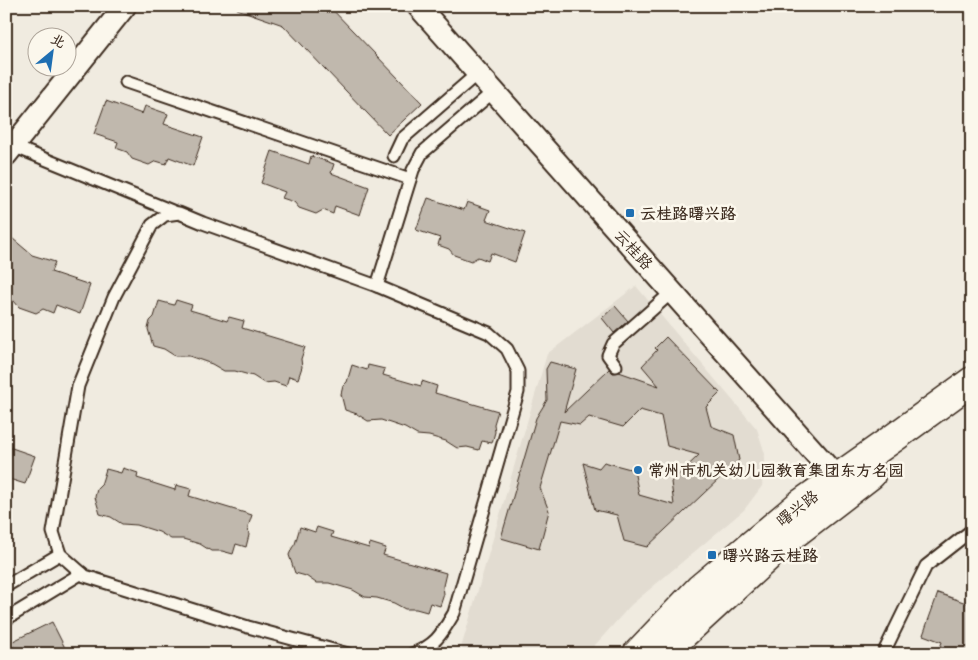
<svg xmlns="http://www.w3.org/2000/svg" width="978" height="660" font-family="Pangolin,'LXGW WenKai TC',sans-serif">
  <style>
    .built { fill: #e2dcd1 }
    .building { fill: #c0b8ad; stroke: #3b2a1e }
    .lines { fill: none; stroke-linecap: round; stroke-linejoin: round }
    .lane-casing { stroke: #3b2a1e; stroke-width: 15 }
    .street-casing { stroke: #3b2a1e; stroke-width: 25 }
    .secondary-casing { stroke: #3b2a1e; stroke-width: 31 }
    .lane { stroke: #fbf7ec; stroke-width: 11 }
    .street { stroke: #fbf7ec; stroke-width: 21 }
    .secondary { stroke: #fbf7ec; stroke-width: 28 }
    .poi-dot { fill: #1f6fb2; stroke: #fbf7ec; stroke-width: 2 }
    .labels { text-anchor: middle; stroke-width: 5; stroke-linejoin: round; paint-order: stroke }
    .poi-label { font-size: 16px; font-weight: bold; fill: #3b2a1e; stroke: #fbf7ec; text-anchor: start }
    .street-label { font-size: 16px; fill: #3b2a1e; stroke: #fbf7ec }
  </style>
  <rect width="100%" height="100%" fill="#f0ebe0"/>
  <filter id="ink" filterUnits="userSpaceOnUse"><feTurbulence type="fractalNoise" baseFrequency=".02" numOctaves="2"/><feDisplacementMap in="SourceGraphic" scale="10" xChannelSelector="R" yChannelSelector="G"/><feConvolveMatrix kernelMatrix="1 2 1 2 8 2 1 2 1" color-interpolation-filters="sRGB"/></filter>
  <g filter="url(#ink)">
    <path class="built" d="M636 286 757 429 765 454 762 486 744 510 631 605 587 654H466L461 648 547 354Z"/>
    <g class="building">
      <path d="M238 6H329L422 103 388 135 283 25 237 9Z"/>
      <path d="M106 101 142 114 145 106 168 114 164 124 203 137 193 166 169 157 166 164 156 161 149 165 132 159 127 152 116 148 118 142 94 134Z"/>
      <path d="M272 151 309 164 311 156 334 164 331 173 369 187 360 215 335 206 333 214 323 210 316 214 299 208 294 202 282 198 285 192 261 183Z"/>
      <path d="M428 198 464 210 467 202 490 210 486 220 525 233 515 262 491 253 488 261 478 257 471 261 454 255 449 249 438 245 440 238 416 230Z"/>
      <path d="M6 233 32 255 55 262 51 272 90 285 80 314 56 305 53 313 43 309 36 313 19 307 14 301 6 298Z"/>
      <path d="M176 300 192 305 190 310 227 321 229 317 244 321 242 328 305 347 301 359 302 367 298 379 289 376 286 386 274 382 264 383 253 376 235 371H224L212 364 189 356H175L164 349 153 346 148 329 150 321 154 317 159 301 174 305Z"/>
      <path d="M615 306 628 321 614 333 602 318Z"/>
      <path d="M666 337 720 393 706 407 711 426 734 435 739 460 647 547 624 541 617 515 595 510 583 463 599 468 604 462 634 470 639 495 674 505 671 482 699 455 667 446 661 416 640 410 623 427 589 417 580 425 560 421 540 488 549 511 539 549 501 538 536 418 547 400 546 369 550 362 576 369 564 412 609 369 613 373 619 372 659 386 642 366 657 350 655 348Z"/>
      <path d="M352 365 367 370 368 365 385 369 383 375 421 386 422 381 437 386 435 393 498 411 494 424 495 432 492 443 482 441 479 450 467 447 457 448 446 441 429 436 417 435 405 428 381 420 368 421 357 414 345 410 341 394 343 386 347 382Z"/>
      <path d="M6 446 35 456 25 484 6 478Z"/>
      <path d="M123 468 138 473 137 478 175 490 176 485 191 489 189 496 252 515 248 527 249 535 246 547 236 544 233 554 222 551H211L200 544 183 539H171L159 532 137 525 122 524 111 517 100 514 95 497 97 489 101 485 106 469 121 473Z"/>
      <path d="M300 527 315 532 317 527 333 532 331 537 369 548 370 543 386 548 383 555 446 573 443 586 444 594 440 606 430 603 427 612 416 609H405L394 603 377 598 365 597 353 590 329 583H316L306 576 295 573 289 555 292 548 295 544Z"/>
      <path d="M938 593 972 605V654H949L939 650 942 642 923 635Z"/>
      <path d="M52 622 68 654H17L11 642Z"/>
    </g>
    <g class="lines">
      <defs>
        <g id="lane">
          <path d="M126 82 410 179"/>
          <path d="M13 146 177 213"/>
          <path d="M394 156 402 139 478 73"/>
          <path d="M377 286 413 170 422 153 494 91"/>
          <path d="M616 366 608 355 613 344 672 292"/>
          <path d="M6 586 60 554"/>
          <path d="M6 619 82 573"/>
          <path d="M348 654 248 627 85 576 60 554 53 532 78 386 114 297 152 225 165 215 179 213 203 223 377 286 489 333 507 349 518 371V392L454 613C441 635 436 645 412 654"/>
          <path d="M883 654 926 566 972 530"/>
        </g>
        <g id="street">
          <path d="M418 6 846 488"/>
          <path d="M6 155 125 6"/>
        </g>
        <g id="secondary">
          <path d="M637 654 700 588 800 504 895 437 972 381"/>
          <path d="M664 654 674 643 784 542 871 475"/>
        </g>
      </defs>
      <use href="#lane" class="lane-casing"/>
      <use href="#street" class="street-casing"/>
      <use href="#secondary" class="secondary-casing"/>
      <use href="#lane" class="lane"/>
      <use href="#street" class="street"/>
      <use href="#secondary" class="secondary"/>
    </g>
  </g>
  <g class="poi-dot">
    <rect x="625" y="208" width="10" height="10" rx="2.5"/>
    <circle cx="638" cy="470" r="5"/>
    <rect x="707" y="550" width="10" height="10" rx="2.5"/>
  </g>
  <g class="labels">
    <g class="poi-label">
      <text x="640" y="219">云桂路曙兴路</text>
      <text x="648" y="476">常州市机关幼儿园教育集团东方名园</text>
      <text x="722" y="561">曙兴路云桂路</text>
    </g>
    <g class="street-label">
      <text transform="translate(634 249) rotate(48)" y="6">云桂路</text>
      <text transform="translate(797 508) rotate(-38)" y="6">曙兴路</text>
    </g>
  </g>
  <rect width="978" height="660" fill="none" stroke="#fbf7ec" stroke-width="25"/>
  <rect x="12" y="12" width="953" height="635" fill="none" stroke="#3b2a1e" stroke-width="2" filter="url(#ink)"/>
  <g transform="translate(52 52) rotate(29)"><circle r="24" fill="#fbf7ec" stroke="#aea59a"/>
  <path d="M0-4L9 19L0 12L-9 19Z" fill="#1f6fb2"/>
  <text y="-8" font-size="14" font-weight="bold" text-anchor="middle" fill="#3b2a1e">北</text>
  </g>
</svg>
